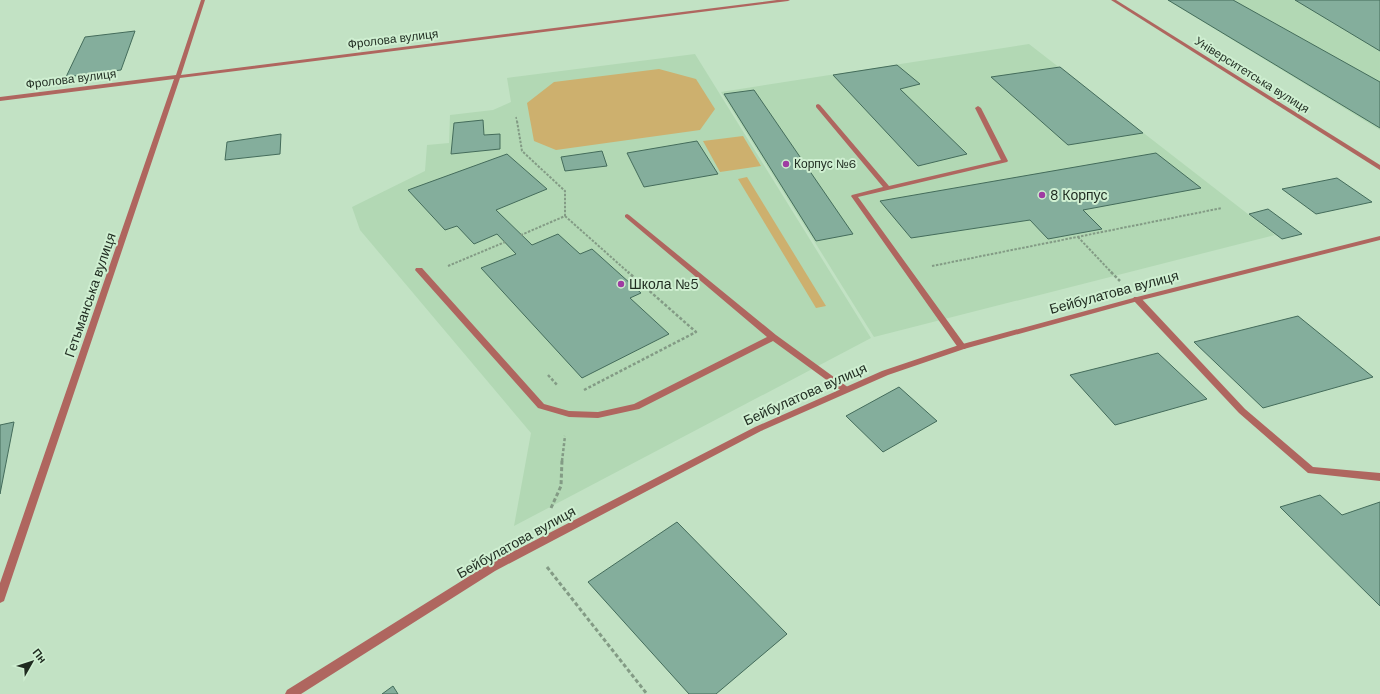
<svg xmlns="http://www.w3.org/2000/svg" width="1380" height="694" font-family="'DM Sans',sans-serif">
  <style>
    .built { fill: #b2d8b4 }
    .green { fill: #cdb06e }
    .building { fill: #84ae9c; stroke: #446c5b }
    .lines { fill: none; stroke-linecap: round; stroke-linejoin: round }
    .path-far3 { stroke: #839b85; stroke-width: 1.5; stroke-dasharray: 2 1.5; stroke-linecap: butt }
    .path-far2 { stroke: #839b85; stroke-width: 2; stroke-dasharray: 2.5 1.5; stroke-linecap: butt }
    .path-far1 { stroke: #839b85; stroke-width: 2.5; stroke-dasharray: 3 2; stroke-linecap: butt }
    .path { stroke: #839b85; stroke-width: 3; stroke-dasharray: 4 2.5; stroke-linecap: butt }
    .service { fill: #af665f; fill-rule: evenodd }
    .minor { fill: #af665f; fill-rule: evenodd }
    .poi-dot { fill: #9f3ca2; stroke: #cfefd1; stroke-width: 1.5 }
    .labels { text-anchor: middle; stroke-width: 4; stroke-linejoin: round; paint-order: stroke }
    .far-street-label { font-size: 12px; fill: #1f2b20; stroke: #cfefd1 }
    .far-poi-label { font-size: 12px; fill: #1f2b20; stroke: #cfefd1; text-anchor: start }
    .poi-label { font-size: 14px; fill: #1f2b20; stroke: #cfefd1; text-anchor: start }
    .street-label { font-size: 14px; fill: #1f2b20; stroke: #cfefd1 }
  </style>
  <rect width="100%" height="100%" fill="#c2e2c4"/>
  <g class="built">
    <path d="M1167 0H1380V130Z"/>
    <path d="M1029 44 1275 235 874 337 721 92Z"/>
    <path d="M695 54 871 338 514 526 531 433 360 230 352 207 425 171 427 145 449 143 450 115 493 110 511 102 507 78Z"/>
  </g>
  <g class="green">
    <path d="M659 69 696 79 715 109 700 130 556 150 534 141 527 103 554 82Z"/>
    <path d="M743 136 761 166 720 172 703 141Z"/>
    <path d="M747 177 826 306 816 308 738 179Z"/>
  </g>
  <g class="building">
    <path d="M1168 0H1233L1380 82V128Z"/>
    <path d="M1295 0H1380V51Z"/>
    <path d="M135 31 121 70 66 77 85 37Z"/>
    <path d="M897 65 920 84 900 89 967 154 918 166 833 75Z"/>
    <path d="M1060 67 1143 133 1068 145 991 77Z"/>
    <path d="M754 90 853 234 816 241 724 94Z"/>
    <path d="M483 120 484 135 500 134V149L451 154 454 123Z"/>
    <path d="M281 134 280 154 225 160 227 142Z"/>
    <path d="M697 141 718 174 644 187 627 153Z"/>
    <path d="M602 151 607 166 565 171 561 157Z"/>
    <path d="M1156 153 1201 188 1083 210 1102 229 1048 239 1030 220 911 238 880 201Z"/>
    <path d="M507 154 547 189 496 210 532 245 558 234 580 254 592 249 641 293 630 298 669 334 582 378 481 268 516 254 497 234 474 244 457 226 445 230 408 190Z"/>
    <path d="M1337 178 1372 202 1316 214 1282 189Z"/>
    <path d="M1268 209 1302 234 1282 239 1249 214Z"/>
    <path d="M1298 316 1373 377 1263 408 1194 342Z"/>
    <path d="M1158 353 1207 399 1115 425 1070 375Z"/>
    <path d="M899 387 937 421 883 452 846 416Z"/>
    <path d="M14 422 0 494V425Z"/>
    <path d="M1320 495 1342 515 1380 502V606L1280 507Z"/>
    <path d="M677 522 787 634 716 694H689L588 582Z"/>
    <path d="M393 686 398 694H382Z"/>
  </g>
  <g class="lines">
    <path class="path-far3" d="M516 117 517 122"/>
    <g class="path-far2">
      <path d="M517 121 522 151 565 191V216L521 235"/>
      <path d="M565 216 629 273"/>
      <path d="M1078 237 1112 273"/>
      <path d="M448 266 505 242"/>
      <path d="M932 266 1222 208"/>
    </g>
    <g class="path-far1">
      <path d="M1111 272 1120 281"/>
      <path d="M548 375 558 386"/>
      <path d="M584 390 696 332 628 272"/>
      <path d="M562 461 565 436"/>
    </g>
    <g class="path">
      <path d="M551 508 561 486 562 460"/>
      <path d="M547 567 647 694"/>
    </g>
    <g class="service">
      <path d="M818 104 820 105 889 186 1001 160 975 108 978 106 981 108 1008 161 1007 162 858 197 965 345 966 347 965 349H959L851 196 852 195 883 187 816 107V105Z"/>
      <path d="M627 214 629 215 776 335 849 388 850 390 849 392H843L773 341 639 409 598 418 569 417 538 408 415 270 416 268H422L544 404 569 411 598 412 634 404 767 337 625 217V215Z"/>
      <path d="M1134 297H1140L1245 409 1313 467 1380 473V481L1308 473 1239 413 1134 301 1133 299Z"/>
    </g>
    <g class="minor">
      <path d="M201 0H205L181 75 777 0H790L788 1 180 78 5 598 4 601 0 603V583L174 79 0 101V97L176 75Z"/>
      <path d="M1111 0H1116L1380 165V170Z"/>
      <path d="M1380 236V240L1138 301 964 349 888 375 761 431 495 571 301 694H285L287 690 487 565 755 427 882 371 959 345 1137 297Z"/>
    </g>
  </g>
  <g class="poi-dot">
    <circle cx="786" cy="164" r="4"/>
    <circle cx="1042" cy="195" r="4"/>
    <circle cx="621" cy="284" r="4"/>
  </g>
  <g class="labels">
    <g class="far-street-label">
      <text transform="translate(393 39) rotate(-7)" y="4">Фролова вулиця</text>
      <text transform="translate(1252 75) rotate(32)" y="4">Університетська вулиця</text>
      <text transform="translate(71 79) rotate(-7)" y="4">Фролова вулиця</text>
    </g>
    <g class="far-poi-label">
      <text x="794" y="168">Корпус №6</text>
    </g>
    <g class="poi-label">
      <text x="1050" y="200">8 Корпус</text>
      <text x="629" y="289">Школа №5</text>
    </g>
    <g class="street-label">
      <text transform="translate(1114 292) rotate(-15)" y="5">Бейбулатова вулиця</text>
      <text transform="translate(90 295) rotate(-71)" y="5">Гетьманська вулиця</text>
      <text transform="translate(805 394) rotate(-24)" y="5">Бейбулатова вулиця</text>
      <text transform="translate(516 542) rotate(-29)" y="5">Бейбулатова вулиця</text>
    </g>
  </g>
  <g transform="translate(32 662) rotate(51)" stroke="#cfefd1" stroke-width="3" paint-order="stroke">
  <path d="M0-3L7 15L0 10L-7 15Z" fill="#1f2b20"/>
  <text y="-6" font-size="11" font-weight="bold" text-anchor="middle" fill="#1f2b20">Пн</text>
  </g>
</svg>
